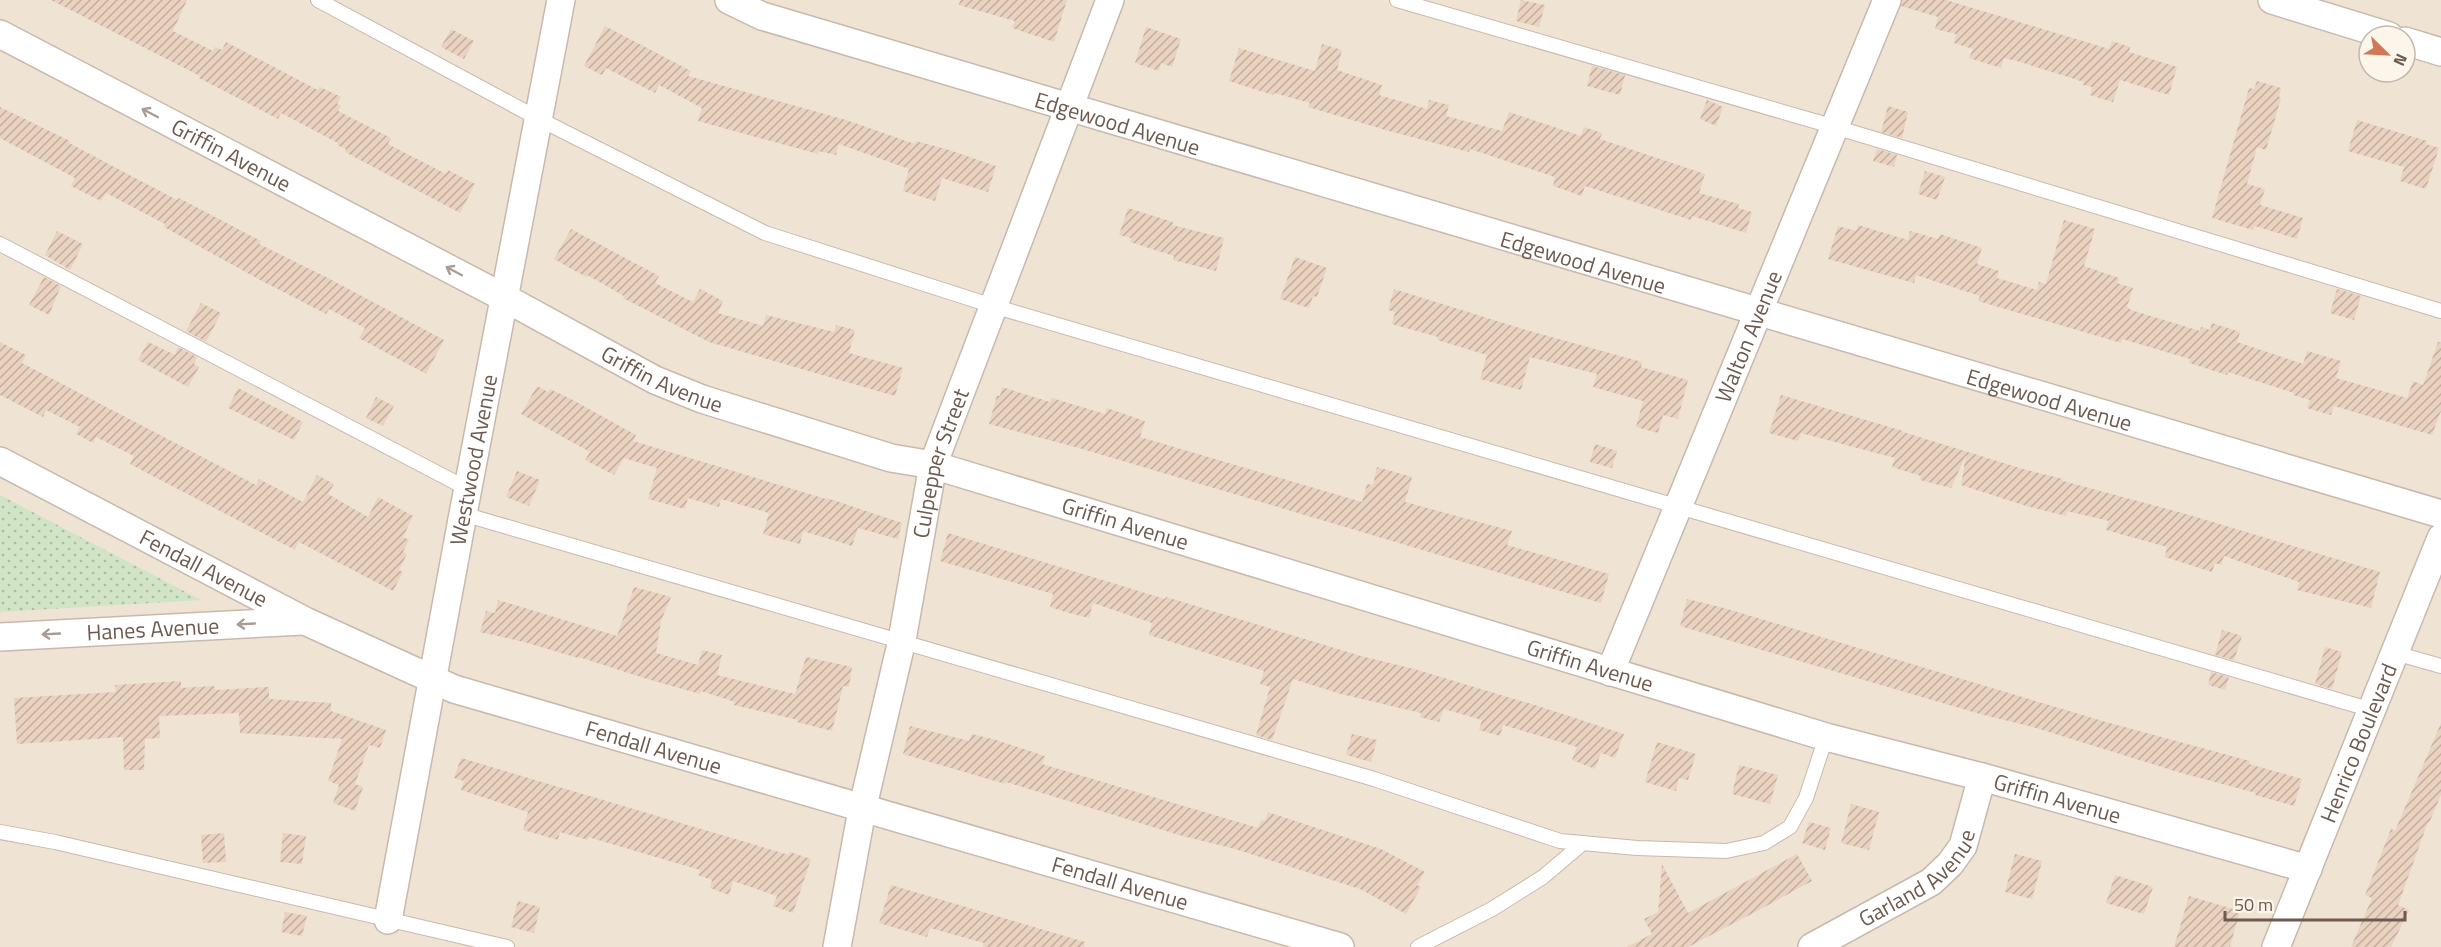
<svg xmlns="http://www.w3.org/2000/svg" width="2441" height="947" font-family="'Titillium Web',sans-serif">
  <style>
    .residential { fill: #efe3d4; fill-rule: evenodd }
    .grass { fill: url(#grass-dots) }
    .building { fill: url(#building-hatch) }
    .lines { fill: none; stroke-linecap: round; stroke-linejoin: round }
    .lane-casing { stroke: #c8b9ad; stroke-width: 16 }
    .street-casing { stroke: #c8b9ad; stroke-width: 30 }
    .lane { stroke: #fff; stroke-width: 14 }
    .street { stroke: #fff; stroke-width: 27 }
    .oneway { stroke: #a89c95 }
    .labels { text-anchor: middle; stroke-width: 6; stroke-linejoin: round; paint-order: stroke }
    .street-label { font-size: 22px; fill: #6e5a4e; stroke: #fcf5ea }
  </style>
  <defs>
    <pattern id="grass-dots" width="8" height="8" patternUnits="userSpaceOnUse" patternTransform="scale(1.5)"><rect width="8" height="8" fill="#d1e4c5"/><path d="M2 2h.1M6 6h.1" fill="none" stroke="#aebca2" stroke-width="1.8" stroke-linecap="round"/></pattern>
    <pattern id="building-hatch" width="6" height="6" patternUnits="userSpaceOnUse" patternTransform="scale(1.5)"><rect width="6" height="6" fill="#ead2c0"/><path d="M-1 1l2-2M0 6l6-6M5 7l2-2" fill="none" stroke="#c2ad9e"/></pattern>
  </defs>
  <rect width="100%" height="100%" fill="#f9f1e5"/>
  <path class="residential" d="M0 0H2441V947H0ZM2369 36H2405V72H2369Z"/>
  <path class="grass" d="M0 495 201 600 0 612Z"/>
  <g class="building">
    <path d="M51 0H187L173 31 213 51 215 47 222 50 226 42 318 90 320 87 341 97 337 104 341 106 338 111 391 138 388 144 446 174 448 170 475 184 460 213 345 152 346 149 337 145 338 143 281 113 278 119 199 78 200 76Z"/>
    <path d="M960 0H1067L1054 42 1012 28 1015 21 959 5Z"/>
    <path d="M1521 0 1545 5 1539 27 1516 21Z"/>
    <path d="M1902 0H1946L2109 49 2112 41 2130 47 2129 52 2177 67 2169 95 2120 80 2113 102 2090 95 2092 87 2083 85 2084 82 2017 61 2004 58 2001 68 1969 58 1973 49 1954 43 1956 34 1935 29 1938 17 1901 6Z"/>
    <path d="M605 26 691 71 688 76 846 120 915 144 916 141 949 150 996 166 988 192 942 178 935 201 903 191 909 169 839 144 836 155 818 151V154L698 121 702 108 659 85 655 93 606 68 602 75 584 66Z"/>
    <path d="M1146 27 1181 39 1172 67 1161 63 1159 71 1135 63Z"/>
    <path d="M451 29 474 41 464 59 441 47Z"/>
    <path d="M1322 44 1342 50 1337 70 1382 85 1379 95 1427 109 1429 100 1449 105 1446 116 1502 131 1509 112 1581 136 1584 127 1602 133 1600 139 1705 174 1699 193 1739 204 1738 208 1752 212 1746 233 1692 216 1691 220 1585 186 1582 196 1553 186 1555 178 1552 176 1470 149 1469 152 1389 131 1308 107 1310 103 1274 93 1273 95 1229 81 1239 48 1315 71Z"/>
    <path d="M1592 66 1625 75 1620 95 1587 86Z"/>
    <path d="M2257 81 2281 88 2279 97 2281 98 2266 150 2257 147 2247 184 2265 189 2260 205 2303 218 2297 239 2255 226 2253 230 2212 218 2249 88 2254 89Z"/>
    <path d="M1707 100 1723 107 1716 126 1700 119Z"/>
    <path d="M1888 106 1908 112 1902 138 1881 132Z"/>
    <path d="M0 107 70 141 69 143 177 200 179 198 261 241 259 244 328 278 444 340 426 374 359 338 365 328 329 309 326 314 260 280 164 227 165 224 106 193 101 201 71 186 75 178 0 138Z"/>
    <path d="M2357 120 2427 141 2426 144 2439 148 2426 189 2400 181 2404 167 2348 151Z"/>
    <path d="M1877 149 1897 155 1894 167 1873 161Z"/>
    <path d="M1925 171 1945 177 1937 200 1918 194Z"/>
    <path d="M1128 208 1173 222 1172 225 1224 238 1216 271 1173 260 1174 256 1130 242 1131 238 1119 235Z"/>
    <path d="M2064 220 2095 229 2084 266 2119 278 2117 283 2133 288 2127 307 2131 310 2200 331 2201 327 2210 330 2212 323 2240 332 2237 342 2303 364 2307 351 2341 361 2336 378 2407 398 2413 381 2423 385 2438 342H2441V411L2432 435 2334 406 2331 415 2307 408 2310 400 2293 395 2294 393 2228 372 2227 375 2189 363 2190 359 2122 339 2121 343 1978 301 1980 296 1916 275 1914 283 1828 259 1838 226 1856 231 1858 225 1908 240 1910 231 1938 239 1940 234 1982 248 1977 264 1999 271 1997 278 2037 290 2039 282 2046 284Z"/>
    <path d="M571 229 659 276 655 283 693 302 700 289 723 301 718 313 763 326 766 315 834 332 836 325 855 330 849 353 903 368 895 396 709 342 623 298 624 296 587 275 586 277 554 259Z"/>
    <path d="M57 231 83 244 70 270 45 255Z"/>
    <path d="M1295 257 1327 268 1317 297 1313 296 1309 308 1280 299Z"/>
    <path d="M44 277 61 286 49 315 29 305Z"/>
    <path d="M1394 289 1526 330 1642 362 1641 367 1688 380 1678 419 1663 415 1658 433 1636 427 1643 401 1593 387 1597 374 1530 357 1521 390 1480 379 1487 355 1437 340 1438 337 1392 324 1395 312 1388 310Z"/>
    <path d="M2337 289 2361 296 2354 320 2330 313Z"/>
    <path d="M201 303 221 313 206 342 186 331Z"/>
    <path d="M0 342 26 355 22 363 256 485 259 479 303 502 317 475 334 484 328 494 368 517 378 497 413 516 403 537 409 540 403 552 407 554 399 570 403 572 393 591 303 544 298 542 295 550 147 473 130 464 134 456 96 437 93 443 76 434 80 427 46 410 43 417 0 395Z"/>
    <path d="M148 342 175 355 178 347 197 357 194 364 199 367 188 387 138 360Z"/>
    <path d="M537 386 548 392 550 389 571 399 636 435 633 441 826 499 827 498 902 523 898 539 858 528 852 546 803 531 800 544 763 534 769 513 721 499 719 507 688 498 685 509 648 499 657 468 624 458 614 475 585 460 590 452 521 414Z"/>
    <path d="M1002 387 1050 402 1052 398 1105 414 1107 408 1145 421 1140 437 1362 502 1367 484 1373 485 1377 467 1412 477 1405 502 1512 531 1507 545 1609 574 1601 603 1079 448 989 424 997 395 1000 396Z"/>
    <path d="M238 388 303 422 294 440 228 408Z"/>
    <path d="M1781 395 1903 431V432L2023 469 2063 479V481L2186 514 2380 572 2371 608 2297 590 2299 582 2224 556 2221 565 2215 563 2212 572 2165 557 2167 547 2106 530 2109 521 2067 511 2066 516 2026 506 1961 485 1966 455 1951 488 1920 480 1921 476 1892 467 1895 458 1801 433 1798 441 1769 433Z"/>
    <path d="M376 397 394 406 383 426 366 418Z"/>
    <path d="M1595 444 1617 451 1612 468 1590 462Z"/>
    <path d="M517 471 540 480 529 506 506 497Z"/>
    <path d="M948 533 1165 599 1166 597 1361 656 1414 669 1538 706 1624 734 1615 758 1601 753 1595 769 1572 760 1577 747 1503 725 1500 736 1479 730 1482 720 1444 709 1439 722 1420 717 1421 713 1341 694 1293 679 1272 740 1256 735 1270 687 1260 684 1264 671 1149 635 1152 623 1093 603 1089 618 1069 613 1050 607 1053 594 940 561Z"/>
    <path d="M634 587 671 597 661 621 656 653 698 665 702 650 722 655 717 675 795 694 806 657 852 667 849 687 843 686 832 731 797 722 798 720 734 705 735 702 701 691 700 694 647 679 579 657 578 658 524 642 480 632 486 611 495 613 498 600 617 636Z"/>
    <path d="M1687 599 1724 608 2106 722 2250 761 2249 764 2302 779 2294 806 2255 795 2256 793 2181 773 2033 727 1980 714 1680 626Z"/>
    <path d="M2222 630 2242 636 2234 660 2215 655Z"/>
    <path d="M2325 647 2342 652 2332 689 2315 684Z"/>
    <path d="M2211 672 2229 677 2225 690 2208 685Z"/>
    <path d="M181 681V688L214 686 215 690 269 687V699L331 703V711L386 730 380 748 369 745 355 784 363 787 355 811 333 803 339 785 328 781 342 739 240 733 239 713 159 716 160 738 145 739 144 770H124L123 737 17 744 14 698 116 692 115 685Z"/>
    <path d="M2441 723V795L2429 823 2428 822 2398 905 2409 910 2391 947H2351L2372 898 2365 895 2391 829 2395 831Z"/>
    <path d="M910 726 969 741 972 734 996 740 1045 756 1042 764 1258 828 1261 820 1265 821 1268 812 1381 849 1425 872 1417 885 1421 887 1406 914 1360 889 1235 849 1179 835 1006 782 1005 784 903 754Z"/>
    <path d="M1352 734 1377 740 1371 762 1346 755Z"/>
    <path d="M1657 742 1696 754 1688 780 1679 778 1676 791 1645 782Z"/>
    <path d="M461 758 789 855 790 852 811 859 793 913 773 906 777 896 733 881 729 895 710 888 712 880 698 875 700 870 588 837V840L560 832 558 840 523 830 528 812 461 790 464 781 454 778Z"/>
    <path d="M1739 765 1778 775 1770 804 1732 794Z"/>
    <path d="M1851 804 1879 812 1869 850 1841 843Z"/>
    <path d="M1809 822 1831 828 1825 850 1802 843Z"/>
    <path d="M224 833 226 862 203 863 201 835Z"/>
    <path d="M283 833 306 836 302 864 280 862Z"/>
    <path d="M1797 854 1812 881 1759 910 1688 947H1627L1652 934 1644 919 1658 912 1662 864 1688 913Z"/>
    <path d="M2015 854 2042 861 2032 899 2005 892Z"/>
    <path d="M2115 875 2153 887 2144 914 2106 903Z"/>
    <path d="M891 885 1085 942 1084 947H983L984 943 930 928 927 937 879 923Z"/>
    <path d="M2189 896 2240 911 2230 947H2174Z"/>
    <path d="M518 901 540 907 534 933 511 927Z"/>
    <path d="M285 912 307 916 302 936 281 932Z"/>
  </g>
  <g class="lines">
    <defs>
      <g id="lane">
        <path d="M318 0 539 119 765 233 993 306 2372 710"/>
        <path d="M1397 0 1835 127 2441 311"/>
        <path d="M0 244 468 489"/>
        <path d="M463 514 1374 779 1560 841 1637 848 1726 851 1764 843 1790 827 1806 798 1826 737"/>
        <path d="M2395 653 2441 666"/>
        <path d="M0 832 55 842 507 947"/>
        <path d="M1418 947 1492 909 1543 877 1583 843"/>
      </g>
      <g id="street">
        <path id="s1" d="M729 0 762 16C1321 186 1881 351 2441 514"/>
        <path d="M2272 0 2389 36"/>
        <path id="s2" d="M0 34 505 298 655 380 702 399 891 458 933 465 1826 737 1982 777 2308 869"/>
        <path d="M2405 41 2441 52"/>
        <path id="s3" d="M0 461 305 621 454 689 1340 947"/>
        <path id="s4" d="M0 637 303 621"/>
        <path id="s5" d="M1610 672 1887 0"/>
        <path id="s6" d="M388 920 463 514 561 0"/>
        <path id="s7" d="M837 947 862 810 902 640 933 465 1110 0"/>
        <path id="s8" d="M1812 947 1931 882 1950 864 1963 846 1982 777"/>
        <path id="s9" d="M2276 947 2441 538"/>
      </g>
    </defs>
    <use href="#lane" class="lane-casing"/>
    <use href="#street" class="street-casing"/>
    <use href="#lane" class="lane"/>
    <use href="#street" class="street"/>
  </g>
  <defs><path id="oneway-shaft" d="M-6 0H5M1.5-3L5.5 0L1.5 3" fill="none" stroke-width="1.6" stroke-linecap="round" stroke-linejoin="round" transform="scale(1.5)"/></defs>
  <g class="oneway">
    <use href="#oneway-shaft" transform="translate(150 113) rotate(-152)"/>
    <use href="#oneway-shaft" transform="translate(454 271) rotate(-152)"/>
    <use href="#oneway-shaft" transform="translate(246 624) rotate(177)"/>
    <use href="#oneway-shaft" transform="translate(51 634) rotate(177)"/>
  </g>
  <g class="labels">
    <g class="street-label">
      <text dy="8" stroke="none"><textPath href="#s1" startOffset="408">Edgewood Avenue</textPath></text>
      <text dy="8" stroke="none"><textPath href="#s2" startOffset="261">Griffin Avenue</textPath></text>
      <text dy="8" stroke="none"><textPath href="#s1" startOffset="894">Edgewood Avenue</textPath></text>
      <text dy="8" stroke="none"><textPath href="#s5" startOffset="363">Walton Avenue</textPath></text>
      <text dy="8" stroke="none"><textPath href="#s2" startOffset="747">Griffin Avenue</textPath></text>
      <text dy="8" stroke="none"><textPath href="#s1" startOffset="1380">Edgewood Avenue</textPath></text>
      <text dy="8" stroke="none"><textPath href="#s6" startOffset="468">Westwood Avenue</textPath></text>
      <text dy="8" stroke="none"><textPath href="#s7" startOffset="495">Culpepper Street</textPath></text>
      <text dy="8" stroke="none"><textPath href="#s2" startOffset="1233">Griffin Avenue</textPath></text>
      <text dy="8" stroke="none"><textPath href="#s3" startOffset="230">Fendall Avenue</textPath></text>
      <text dy="8" stroke="none"><textPath href="#s4" startOffset="153">Hanes Avenue</textPath></text>
      <text dy="8" stroke="none"><textPath href="#s2" startOffset="1719">Griffin Avenue</textPath></text>
      <text dy="8" stroke="none"><textPath href="#s9" startOffset="220">Henrico Boulevard</textPath></text>
      <text dy="8" stroke="none"><textPath href="#s3" startOffset="716">Fendall Avenue</textPath></text>
      <text dy="8" stroke="none"><textPath href="#s2" startOffset="2205">Griffin Avenue</textPath></text>
      <text dy="8" stroke="none"><textPath href="#s8" startOffset="128">Garland Avenue</textPath></text>
      <text dy="8" stroke="none"><textPath href="#s3" startOffset="1202">Fendall Avenue</textPath></text>
    </g>
  </g>
  <g transform="translate(2387 54) rotate(114)"><circle r="28" fill="#fcf5ea" stroke="#c3b7ac" stroke-width="1.5"/>
  <path d="M0-4.5L10 22L0 15L-10 22Z" fill="#d3775a"/>
  <text y="-9" font-size="16" font-weight="bold" text-anchor="middle" fill="#6e5a4e">N</text>
  </g>
  <path d="M2225 911v9h180v-9" fill="none" stroke="#6e5a4e" stroke-width="3"/>
  <text x="2234" y="911" font-size="18" fill="#6e5a4e" stroke="#fcf5ea" stroke-width="4.5" paint-order="stroke">50 m</text>
</svg>
